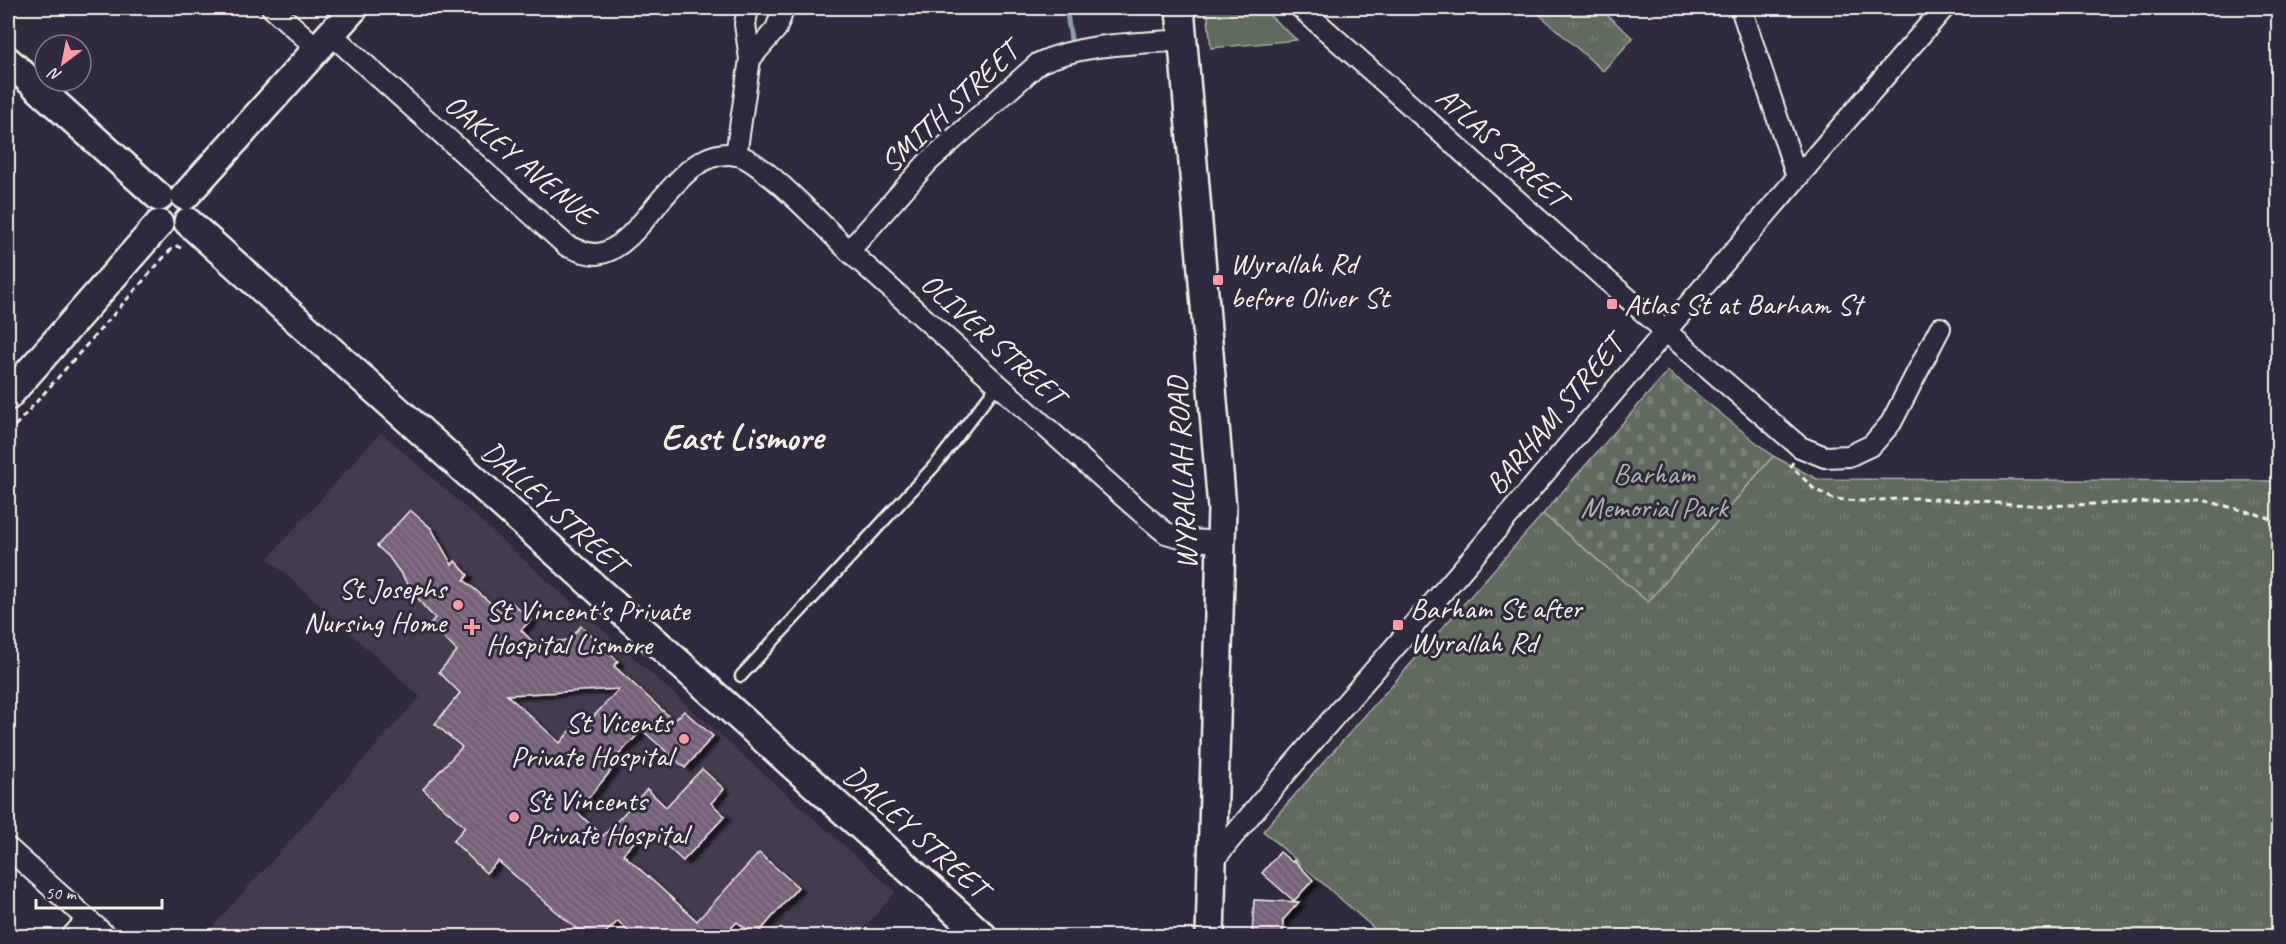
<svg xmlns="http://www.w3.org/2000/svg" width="2286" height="944" font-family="Caveat,sans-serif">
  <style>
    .built { fill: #443a4f }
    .grass { fill: url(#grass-tufts); stroke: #aaaea3; stroke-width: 1.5 }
    .cemetery { fill: url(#cemetery-stones); stroke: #aaaea3; stroke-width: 1.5 }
    .park { fill: #616a5e; stroke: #aaaea3; stroke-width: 1.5 }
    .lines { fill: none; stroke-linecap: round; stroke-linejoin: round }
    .stream { stroke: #8e9ba3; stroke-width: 5 }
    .building { fill: url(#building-back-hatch); stroke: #f4f1e8; stroke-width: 1.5; fill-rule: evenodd; filter: url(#shadow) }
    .lane-casing { stroke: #f4f1e8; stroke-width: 15 }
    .street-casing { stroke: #f4f1e8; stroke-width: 24 }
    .secondary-casing { stroke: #f4f1e8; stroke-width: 32 }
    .path { stroke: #f4f1e8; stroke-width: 3; stroke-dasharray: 6 4.5; stroke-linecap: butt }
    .lane { stroke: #2f2a3d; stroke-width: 10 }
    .street { stroke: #2f2a3d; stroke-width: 20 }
    .secondary { stroke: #2f2a3d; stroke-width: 27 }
    .poi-dot { fill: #ff9aa2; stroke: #2f2a3d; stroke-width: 2 }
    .labels { text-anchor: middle; stroke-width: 6; stroke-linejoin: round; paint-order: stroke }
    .street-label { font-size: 30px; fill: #f4f1e8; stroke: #2f2a3d }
    .poi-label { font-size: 30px; fill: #f4f1e8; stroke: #2f2a3d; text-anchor: start }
    .park-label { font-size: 30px; fill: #b2b4aa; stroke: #2f2a3d }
    .district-label { font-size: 36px; font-weight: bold; fill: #f4f1e8; stroke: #2f2a3d }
  </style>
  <defs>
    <pattern id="grass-tufts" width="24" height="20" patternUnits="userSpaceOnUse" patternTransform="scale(1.5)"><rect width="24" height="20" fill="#616a5e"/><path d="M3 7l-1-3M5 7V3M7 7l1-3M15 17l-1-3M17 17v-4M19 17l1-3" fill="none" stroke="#788075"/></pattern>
    <pattern id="cemetery-stones" width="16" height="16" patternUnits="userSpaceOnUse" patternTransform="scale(1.5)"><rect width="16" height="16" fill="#616a5e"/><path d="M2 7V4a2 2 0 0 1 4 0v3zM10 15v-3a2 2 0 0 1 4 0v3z" fill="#788075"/></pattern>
    <pattern id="building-back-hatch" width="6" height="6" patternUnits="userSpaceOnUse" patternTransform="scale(1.5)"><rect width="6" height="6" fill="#746078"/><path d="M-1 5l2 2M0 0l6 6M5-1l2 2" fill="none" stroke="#88778b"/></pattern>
    <filter id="shadow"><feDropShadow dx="6" dy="4" stdDeviation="1.5" flood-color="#0009"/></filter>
  </defs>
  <rect width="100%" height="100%" fill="#2f2a3d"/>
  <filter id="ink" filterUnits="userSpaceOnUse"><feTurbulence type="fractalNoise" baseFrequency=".0167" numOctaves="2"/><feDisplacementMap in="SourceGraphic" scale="12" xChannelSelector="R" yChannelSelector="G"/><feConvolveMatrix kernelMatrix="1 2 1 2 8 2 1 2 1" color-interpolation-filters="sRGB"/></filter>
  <g filter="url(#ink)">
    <path class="built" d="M381 432 896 892 857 936H204L420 697 268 558Z"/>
    <g class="grass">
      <path d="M1532 8H1599L1633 38 1603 71Z"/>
      <path d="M1773 456 1817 479 2278 481V936H1383L1263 831 1543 514 1648 602Z"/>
    </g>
    <path class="cemetery" d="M1668 371 1773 456 1648 602 1543 514Z"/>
    <path class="park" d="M1207 8H1261L1297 40 1211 48Z"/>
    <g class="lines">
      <path class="stream" d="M1066 8 1072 45"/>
    </g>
    <g class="building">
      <path d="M410 510 431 528 452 565 455 561 468 575 464 580 501 612 511 602 531 620 521 630 535 644 569 640 581 626 618 661 614 666 674 721 684 711 713 736 685 768 642 730 611 763 614 767 577 812 603 836 647 789 666 807 702 769 724 789 711 803 725 816 683 861 647 828 623 854 697 921 759 853 798 887 756 936 737 922 723 936H633L618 921 602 936H585L498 861 486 873 453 841 465 827 423 789 462 747 435 724 460 693 439 672 457 651 430 624 435 618 425 608 389 557 377 546ZM619 689 580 731 574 726 560 743 507 695Z"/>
      <path d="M1280 852 1292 862 1294 860 1313 880 1294 901 1262 873Z"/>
      <path d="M1254 900 1299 902 1283 920V934H1280V936H1252Z"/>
    </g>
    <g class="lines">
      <defs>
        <path id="lane" d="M741 676 937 463 998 384"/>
        <g id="street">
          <path d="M272 8 317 48"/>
          <path d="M1301 8 1603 277 1800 447 1825 457 1849 456 1872 445 1891 423 1940 328"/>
          <path d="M1741 8 1797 177"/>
          <path d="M330 33 567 246C577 250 586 254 597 254 644 250 677 143 737 155 762 160 828 231 850 252 913 309 977 365 1040 422 1082 459 1123 498 1166 533L1191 540 1222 542"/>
          <path d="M750 59 776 29 784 8"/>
          <path d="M736 155 750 59 745 24 748 8"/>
          <path d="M849 251 928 162 1039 63C1083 43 1136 44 1183 40"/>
          <path d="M8 848 106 936"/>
          <path d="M1212 862C1302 750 1398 645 1491 536 1642 359 1792 182 1944 8"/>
          <path d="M72 936 87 920"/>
        </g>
        <g id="secondary">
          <path d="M1180 8 1222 508 1210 936"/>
          <path d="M8 61 159 197"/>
          <path d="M185 196 354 8"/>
          <path d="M188 222 983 936"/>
          <path d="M8 396 159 224"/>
        </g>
      </defs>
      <use href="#lane" class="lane-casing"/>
      <use href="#street" class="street-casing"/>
      <use href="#secondary" class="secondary-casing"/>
      <g class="path">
        <path d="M8 434 173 247 177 246 184 250"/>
        <path d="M1793 462 1791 466 1813 488 1833 499 1862 501 1916 498 2045 506 2202 500 2257 514 2278 522"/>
      </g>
      <use href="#lane" class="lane"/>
      <use href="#street" class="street"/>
      <use href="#secondary" class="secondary"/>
    </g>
  </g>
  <g class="poi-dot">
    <rect x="1212" y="274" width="12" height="12" rx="3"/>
    <rect x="1606" y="298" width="12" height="12" rx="3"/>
    <circle cx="458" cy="605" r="6"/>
    <rect x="1392" y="619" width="12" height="12" rx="3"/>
    <path d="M469 618h6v6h6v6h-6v6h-6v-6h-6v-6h6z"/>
    <circle cx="684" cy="739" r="6"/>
    <circle cx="514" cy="817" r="6"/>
  </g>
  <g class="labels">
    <g class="street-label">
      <text transform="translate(949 107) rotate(-43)" y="10">SMITH STREET</text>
      <text transform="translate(1502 147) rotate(42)" y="10">ATLAS STREET</text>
      <text transform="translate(520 159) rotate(40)" y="10">OAKLEY AVENUE</text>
      <text transform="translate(993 339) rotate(42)" y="10">OLIVER STREET</text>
      <text transform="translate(1554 415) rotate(-50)" y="10">BARHAM STREET</text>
      <text transform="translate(1182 473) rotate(-93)" y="10">WYRALLAH ROAD</text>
      <text transform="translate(554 507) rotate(42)" y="10">DALLEY STREET</text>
      <text transform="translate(916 831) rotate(42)" y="10">DALLEY STREET</text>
    </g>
    <g class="poi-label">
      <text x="1230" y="273">Wyrallah Rd<tspan x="1230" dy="34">before Oliver St</tspan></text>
      <text x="1624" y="314">Atlas St at Barham St</text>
      <text x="446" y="598" text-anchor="end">St Josephs<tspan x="446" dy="34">Nursing Home</tspan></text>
      <text x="1410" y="618">Barham St after<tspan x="1410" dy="34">Wyrallah Rd</tspan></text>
      <text x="486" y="620">St Vincent's Private<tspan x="486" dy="34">Hospital Lismore</tspan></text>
      <text x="672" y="732" text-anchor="end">St Vicents<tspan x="672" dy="34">Private Hospital</tspan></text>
      <text x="526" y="810">St Vincents<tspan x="526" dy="34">Private Hospital</tspan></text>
    </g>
    <g class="park-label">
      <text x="1654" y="483">Barham<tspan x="1654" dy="34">Memorial Park</tspan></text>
    </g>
    <g class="district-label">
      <text x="742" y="449">East Lismore</text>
    </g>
  </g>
  <rect width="2286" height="944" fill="none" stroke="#2f2a3d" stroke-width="30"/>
  <rect x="15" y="15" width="2256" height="914" fill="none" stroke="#f4f1e8" stroke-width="2" filter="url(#ink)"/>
  <g transform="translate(63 63) rotate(212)"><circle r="28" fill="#2f2a3d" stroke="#7e7a81" stroke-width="1.5"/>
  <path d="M0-4.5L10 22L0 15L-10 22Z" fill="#ff9aa2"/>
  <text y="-9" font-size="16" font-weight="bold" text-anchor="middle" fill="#f4f1e8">N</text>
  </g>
  <path d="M36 899v9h126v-9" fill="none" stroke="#f4f1e8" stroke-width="3"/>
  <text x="45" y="899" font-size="18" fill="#f4f1e8" stroke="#2f2a3d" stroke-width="4.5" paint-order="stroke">50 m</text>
</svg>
